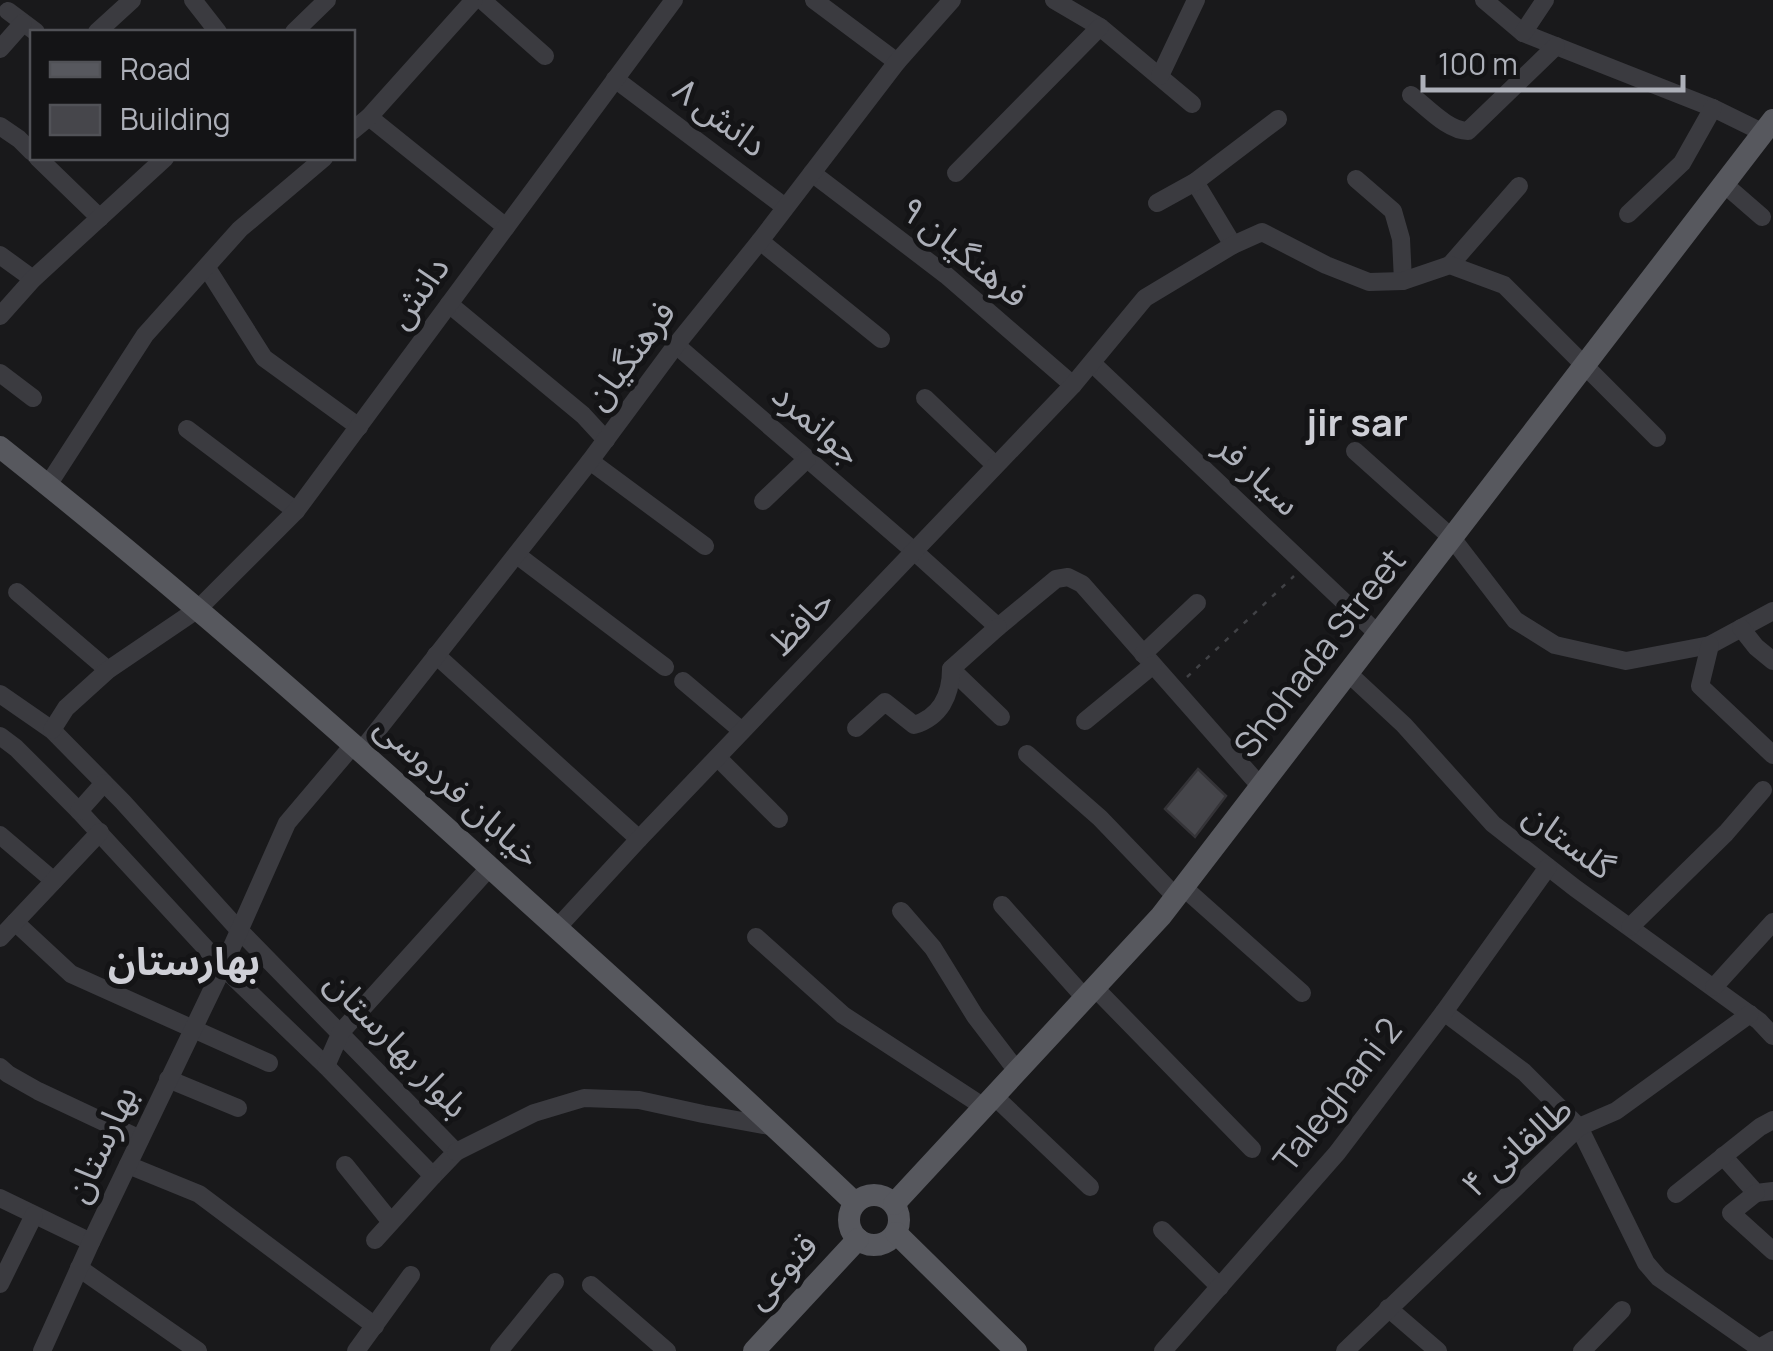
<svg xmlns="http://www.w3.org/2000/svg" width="1773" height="1351" font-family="Manrope,'Noto Sans Arabic',sans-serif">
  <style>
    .building { fill: #46464b; stroke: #343337; stroke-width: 2.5 }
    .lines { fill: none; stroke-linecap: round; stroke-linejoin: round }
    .path { stroke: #414246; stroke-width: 2.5; stroke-dasharray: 5 8; stroke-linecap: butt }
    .minor { stroke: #3b3b40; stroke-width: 18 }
    .major { stroke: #57585e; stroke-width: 22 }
    .labels { text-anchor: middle; stroke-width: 10; stroke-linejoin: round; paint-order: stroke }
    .street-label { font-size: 35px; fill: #adb0b9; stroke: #141416 }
    .neighbourhood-label { font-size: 38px; font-weight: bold; fill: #cecfd6; stroke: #141416 }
  </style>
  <rect width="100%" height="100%" fill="#19191b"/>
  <path class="building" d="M1198 769 1226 796 1195 837 1165 809Z"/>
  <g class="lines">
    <path class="path" d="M1187 677 1294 576"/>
    <g class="minor">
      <path d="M193 0 218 32"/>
      <path d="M482 0 545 56"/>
      <path d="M814 0 897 62"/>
      <path d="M1054 0 1100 27 1192 104"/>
      <path d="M1484 0 1523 33 1713 108 1764 133"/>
      <path d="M8 11 36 32"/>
      <path d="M97 32 132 0"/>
      <path d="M294 32 327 0"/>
      <path d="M1523 33 1545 0"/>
      <path d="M0 49 23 23"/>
      <path d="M1160 76 1196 0"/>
      <path d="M615 79 785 207"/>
      <path d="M1411 95C1427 107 1448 131 1468 131L1556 46"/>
      <path d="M369 117 506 227"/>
      <path d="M0 126 19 139 32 152"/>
      <path d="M352 131 369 117 474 0"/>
      <path d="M38 158 100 218"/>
      <path d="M812 173 946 275 1073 385"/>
      <path d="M956 173 1100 27"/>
      <path d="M1356 179 1393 211 1401 239 1403 281"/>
      <path d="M1195 182 1233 245"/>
      <path d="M1724 184 1762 217"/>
      <path d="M1157 203 1195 182 1278 119"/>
      <path d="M1628 214 1682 163 1713 108"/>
      <path d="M760 241 881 339"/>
      <path d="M0 255 33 279"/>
      <path d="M1450 265 1519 186"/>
      <path d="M207 268 264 358 359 427"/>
      <path d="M449 304 583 415 606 440"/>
      <path d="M0 316 33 279 165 158"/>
      <path d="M676 345 915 552 998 627 1056 579 1068 577 1082 584 1261 787"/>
      <path d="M1092 363 1378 634"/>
      <path d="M0 373 33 398"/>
      <path d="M925 398 995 465"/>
      <path d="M187 429 296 511"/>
      <path d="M1355 451 1452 538 1515 620 1555 645 1626 661 1710 645 1773 611"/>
      <path d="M590 461 705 546"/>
      <path d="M48 485 145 335 240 229 324 158"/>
      <path d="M763 501 807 459"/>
      <path d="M517 555 665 667"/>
      <path d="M17 592 108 670"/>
      <path d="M1741 628 1756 647 1773 661"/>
      <path d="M1710 645 1700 686 1773 755"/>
      <path d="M1143 654 1197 603"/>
      <path d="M436 655 639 839"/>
      <path d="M951 669 1001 717"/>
      <path d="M1348 673 1404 725 1493 824 1575 888 1759 1021 1773 1036"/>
      <path d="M683 681 742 731"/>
      <path d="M0 694 52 730 123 802 238 929 456 1152 433 1176 326 1066 223 967 79 811 16 748 0 736"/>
      <path d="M1085 721 1153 665"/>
      <path d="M856 728 885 702 914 725C940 717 951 696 951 669L998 627"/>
      <path d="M52 730 66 708 108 670 198 609 296 511 674 0"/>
      <path d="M361 751 590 461 676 345 760 241 897 62 952 0"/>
      <path d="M1027 754 1100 818 1176 897"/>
      <path d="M718 758 779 819"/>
      <path d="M79 811 104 783"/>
      <path d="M0 835 54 881"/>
      <path d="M1183 887 1302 993"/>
      <path d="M1002 905 1085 998"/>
      <path d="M901 911 933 948 975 1016 1017 1071"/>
      <path d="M15 922 71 974 269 1063"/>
      <path d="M1630 927 1726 833 1763 790"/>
      <path d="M557 928 639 839 1073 385 1145 298 1233 245 1262 232 1326 265 1369 282 1403 281 1450 265 1504 285 1657 438"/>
      <path d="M756 937 843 1015 984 1107"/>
      <path d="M0 938 100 832"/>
      <path d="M1714 987 1773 922"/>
      <path d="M1095 988 1252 1149"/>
      <path d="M1444 1012 1524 1072 1579 1127 1646 1263 1659 1278 1759 1348 1773 1340"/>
      <path d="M326 1066 341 1032 490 867"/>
      <path d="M0 1067 8 1074 38 1091 140 1139"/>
      <path d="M168 1079 238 1108"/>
      <path d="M994 1096 1090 1187"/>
      <path d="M456 1152 534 1113 584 1098 639 1100 703 1114 775 1127"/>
      <path d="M1723 1156 1756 1193 1773 1191"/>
      <path d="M128 1165 199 1194 375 1326"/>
      <path d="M345 1165 391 1222"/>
      <path d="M1756 1193 1731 1213 1773 1251"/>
      <path d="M1676 1194 1760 1127 1773 1120"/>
      <path d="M0 1198 91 1242"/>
      <path d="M1162 1230 1220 1287"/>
      <path d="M375 1240 433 1176"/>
      <path d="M79 1268 198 1351"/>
      <path d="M0 1284 34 1215"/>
      <path d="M591 1285 667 1351"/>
      <path d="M1388 1308 1438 1351"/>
      <path d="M42 1351 91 1242 223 967 287 823 354 744"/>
      <path d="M356 1351 411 1275"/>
      <path d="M499 1351 555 1282"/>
      <path d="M1163 1351 1337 1153 1444 1012 1548 867"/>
      <path d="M1345 1351 1579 1127 1616 1111 1750 1014"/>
      <path d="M1582 1351 1622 1310"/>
    </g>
    <g class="major">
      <path d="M0 447C178 588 348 738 516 891 630 994 744 1097 855 1203"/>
      <circle cx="874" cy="1220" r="25"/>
      <path d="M894 1204 1161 916 1773 120"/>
      <path d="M896 1233 1016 1351"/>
      <path d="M754 1351 858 1239"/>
    </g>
  </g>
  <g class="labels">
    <g class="street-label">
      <text transform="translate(720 117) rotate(37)" y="12">دانش ۸</text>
      <text transform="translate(964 252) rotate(39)" y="12">فرهنگیان ۹</text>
      <text transform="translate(418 292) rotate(-54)" y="12">دانش</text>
      <text transform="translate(630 355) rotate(-53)" y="12">فرهنگیان</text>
      <text transform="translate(817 424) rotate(41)" y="12">جوانمرد</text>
      <text transform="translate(1258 475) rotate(43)" y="12">سیار فر</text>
      <text transform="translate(801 622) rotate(-46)" y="12">حافظ</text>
      <text transform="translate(1320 653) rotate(-52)" y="12">Shohada Street</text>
      <text transform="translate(458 791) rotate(42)" y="12">خیابان فردوسی</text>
      <text transform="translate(1569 841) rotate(37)" y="12">گلستان</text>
      <text transform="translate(397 1044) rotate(46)" y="12">بلوار بهارستان</text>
      <text transform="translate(1338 1095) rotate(-52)" y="12">Taleghani 2</text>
      <text transform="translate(101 1144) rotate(-65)" y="12">بهارستان</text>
      <text transform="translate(1517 1147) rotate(-41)" y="12">طالقانی ۴</text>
      <text transform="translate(781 1271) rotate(-47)" y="12">قنوعی</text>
    </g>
    <g class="neighbourhood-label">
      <text x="1357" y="436">jir sar</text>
      <text x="184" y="975">بهارستان</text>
    </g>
  </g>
  <rect x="30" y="30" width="325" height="130" fill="#141416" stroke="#515257" stroke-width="2.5"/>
  <rect x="50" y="62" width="50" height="15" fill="#57585e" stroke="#515257" stroke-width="2.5"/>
  <text x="120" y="80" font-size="30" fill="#adb0b9">Road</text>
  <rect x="50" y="105" width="50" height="30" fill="#46464b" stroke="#515257" stroke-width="2.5"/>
  <text x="120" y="130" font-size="30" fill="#adb0b9">Building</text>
  <path d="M1423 75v15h260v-15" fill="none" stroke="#adb0b9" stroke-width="5"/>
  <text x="1438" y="75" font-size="30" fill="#adb0b9" stroke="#141416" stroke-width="8" paint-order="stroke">100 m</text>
</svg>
